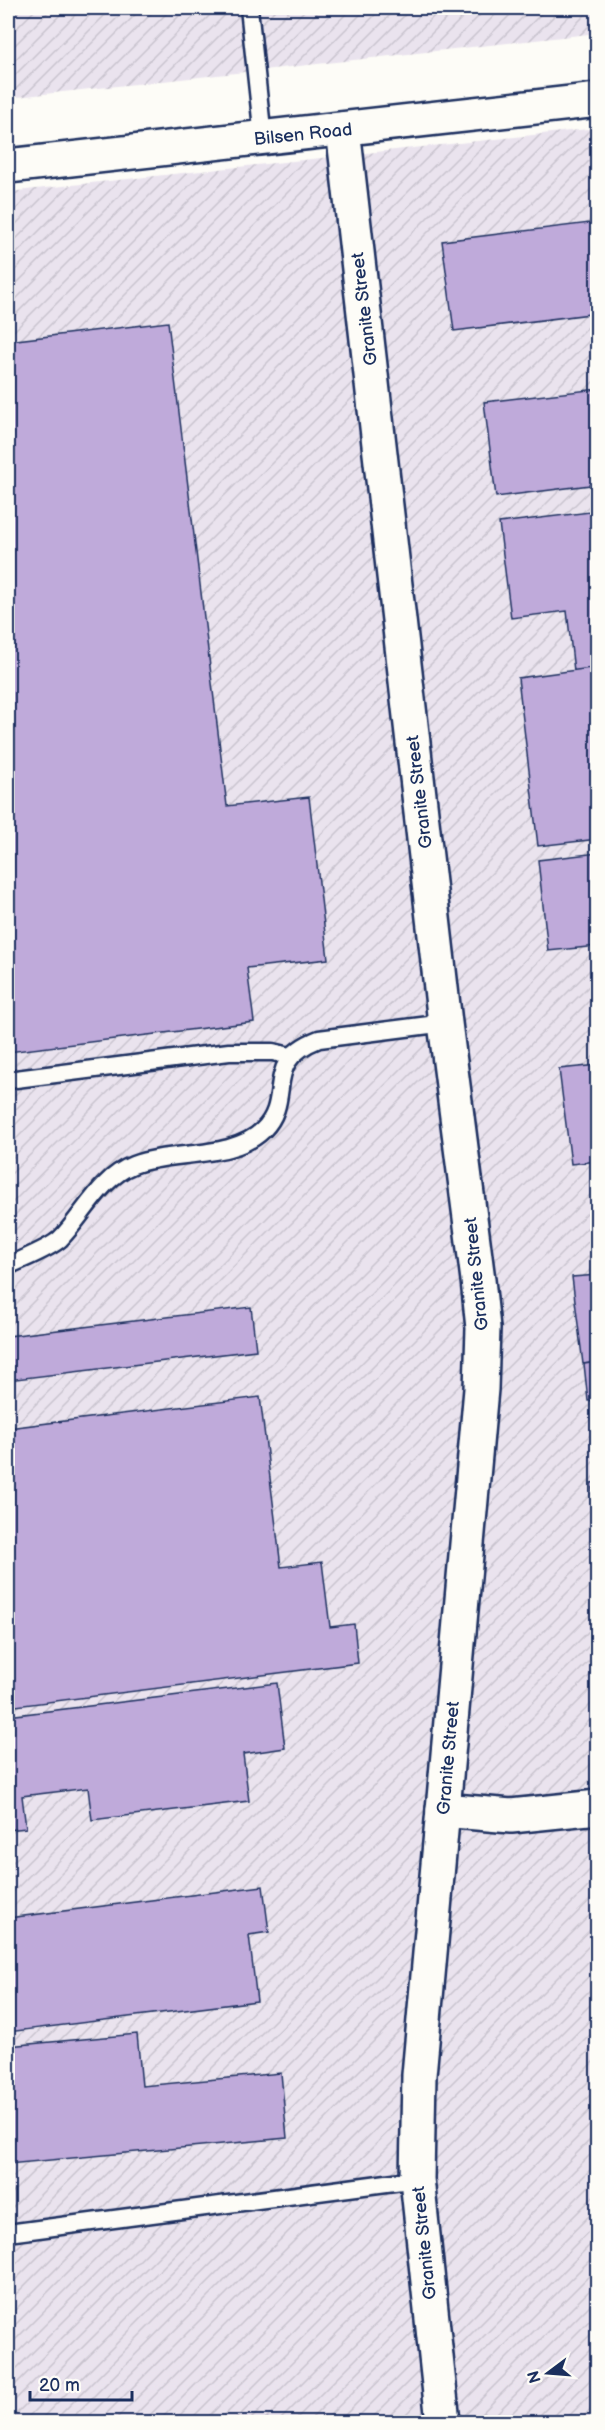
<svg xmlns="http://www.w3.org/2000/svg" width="605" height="2430" font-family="'Balsamiq Sans',sans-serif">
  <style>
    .industrial { fill: url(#industrial-furrows) }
    .building { fill: #bfaada; stroke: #1b2f5e; stroke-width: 1.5 }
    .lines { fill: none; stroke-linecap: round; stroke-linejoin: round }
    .lane-casing { stroke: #1b2f5e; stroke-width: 21 }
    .street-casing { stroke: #1b2f5e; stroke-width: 38 }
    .secondary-casing { stroke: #1b2f5e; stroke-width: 38 }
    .lane { stroke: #fdfcf7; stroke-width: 16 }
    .street { stroke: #fdfcf7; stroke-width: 33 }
    .secondary { stroke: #fdfcf7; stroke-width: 33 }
    .labels { text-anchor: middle; stroke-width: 4.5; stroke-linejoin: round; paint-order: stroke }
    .street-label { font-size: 18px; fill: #1b2f5e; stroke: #fdfcf7 }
  </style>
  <defs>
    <pattern id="industrial-furrows" width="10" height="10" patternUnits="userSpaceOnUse" patternTransform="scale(1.5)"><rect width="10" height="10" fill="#eae3ee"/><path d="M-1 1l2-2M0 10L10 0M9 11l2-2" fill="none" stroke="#c8c3ce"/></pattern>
  </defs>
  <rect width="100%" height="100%" fill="#fdfcf7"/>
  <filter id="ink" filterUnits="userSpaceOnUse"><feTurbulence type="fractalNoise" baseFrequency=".0167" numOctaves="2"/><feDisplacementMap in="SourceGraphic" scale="12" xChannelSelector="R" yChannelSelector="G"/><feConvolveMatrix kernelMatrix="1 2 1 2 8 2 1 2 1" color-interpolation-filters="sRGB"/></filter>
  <g filter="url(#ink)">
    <g class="industrial">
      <path d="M8 8H597L598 33 8 98Z"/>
      <path d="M597 128V2422H8V192Z"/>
    </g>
    <g class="building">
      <path d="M598 222V313L454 331 442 241Z"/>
      <path d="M168 322 227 806 309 797 328 959 247 968 254 1022 8 1052V341Z"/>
      <path d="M598 389V484L496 497 484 402Z"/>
      <path d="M598 511V667L574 671 567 611 511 618 499 523Z"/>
      <path d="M598 667V839L538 846 518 678Z"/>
      <path d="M598 853V946L548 951 538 860Z"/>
      <path d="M598 1065V1161L571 1164 559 1069Z"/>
      <path d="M598 1275V1362L583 1364 572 1277Z"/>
      <path d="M251 1307 256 1350 8 1380V1336Z"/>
      <path d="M598 1362V1400L588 1401 584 1364Z"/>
      <path d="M260 1397 281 1567 322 1562 330 1627 354 1624 358 1663 8 1707V1428Z"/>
      <path d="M598 1482V1541L591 1483Z"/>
      <path d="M592 1617H598V1660H597Z"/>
      <path d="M277 1683 285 1748 243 1754 249 1801 92 1820 88 1788 22 1796 26 1828 8 1830V1716Z"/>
      <path d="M263 1886 269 1932 249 1935 257 2001 8 2032V1918Z"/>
      <path d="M137 2034 142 2086 281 2073 287 2138 8 2164V2046Z"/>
    </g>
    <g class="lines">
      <defs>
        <g id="lane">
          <path d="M249 8 263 138"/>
          <path d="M8 1080 229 1052H273L290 1056"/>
          <path d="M8 1266C22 1259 49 1249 60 1239 84 1215 100 1178 133 1165 171 1150 233 1160 263 1130 295 1098 260 1062 319 1039L445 1023"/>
          <path d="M8 2233 417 2179"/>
        </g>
        <g id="street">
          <path d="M343 129 445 1023 478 1280 483 1328 481 1389 419 2075 417 2179 443 2422"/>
          <path d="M443 1810 511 1816 598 1807"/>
        </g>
        <path id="secondary" d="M8 166 598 100"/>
      </defs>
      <use href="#lane" class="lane-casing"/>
      <use href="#street" class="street-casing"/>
      <use href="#secondary" class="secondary-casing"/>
      <use href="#lane" class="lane"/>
      <use href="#street" class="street"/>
      <use href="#secondary" class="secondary"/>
    </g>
  </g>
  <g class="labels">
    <g class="street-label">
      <text transform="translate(303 134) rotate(-6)" y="6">Bilsen Road</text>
      <text transform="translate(364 309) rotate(-97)" y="6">Granite Street</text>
      <text transform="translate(419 792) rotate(-97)" y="6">Granite Street</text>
      <text transform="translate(476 1274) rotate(-96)" y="6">Granite Street</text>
      <text transform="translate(448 1758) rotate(-85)" y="6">Granite Street</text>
      <text transform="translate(424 2243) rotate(-96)" y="6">Granite Street</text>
    </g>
  </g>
  <rect width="605" height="2430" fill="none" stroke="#fdfcf7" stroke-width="30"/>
  <rect x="15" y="15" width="575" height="2400" fill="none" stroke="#1b2f5e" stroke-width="2" filter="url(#ink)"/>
  <g transform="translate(548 2373) rotate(254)" stroke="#fdfcf7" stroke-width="4.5" paint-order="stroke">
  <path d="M0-4.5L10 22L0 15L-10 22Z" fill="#1b2f5e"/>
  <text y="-9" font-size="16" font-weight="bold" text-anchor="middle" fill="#1b2f5e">N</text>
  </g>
  <path d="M30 2391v9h102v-9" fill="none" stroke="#1b2f5e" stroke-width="3"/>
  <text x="39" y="2391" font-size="18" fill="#1b2f5e" stroke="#fdfcf7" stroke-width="4.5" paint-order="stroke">20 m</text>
</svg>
